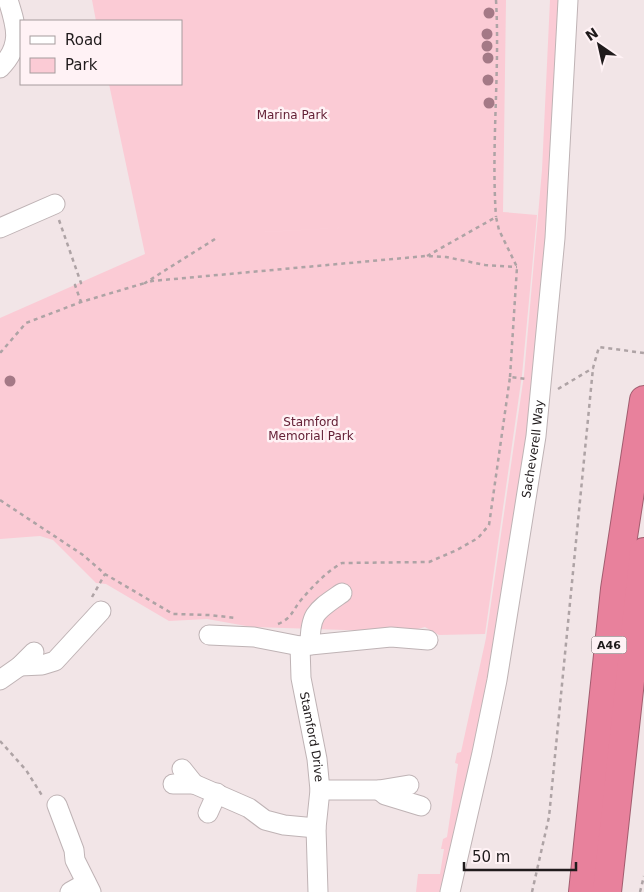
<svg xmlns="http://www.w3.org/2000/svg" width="644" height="892" font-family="'DejaVu Sans',sans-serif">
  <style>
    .green { fill: #fbcbd5; fill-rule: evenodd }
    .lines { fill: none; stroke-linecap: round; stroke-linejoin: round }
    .minor-casing { stroke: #bfb3b5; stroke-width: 21 }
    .highway-casing { stroke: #a25d6f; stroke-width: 30 }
    .path { stroke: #aea3a5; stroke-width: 2.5; stroke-dasharray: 4 4; stroke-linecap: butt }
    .minor { stroke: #fff; stroke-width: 19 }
    .highway { stroke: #e8819c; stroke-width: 28 }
    .tree { fill: #a47986 }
    .labels { text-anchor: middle; stroke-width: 5; stroke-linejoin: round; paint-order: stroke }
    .shield { fill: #fff2f5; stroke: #635c5d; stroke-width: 1 }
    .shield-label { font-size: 11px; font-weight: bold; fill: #201b1c }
    .park-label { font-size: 12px; fill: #642036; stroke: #fff2f5 }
    .street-label { font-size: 12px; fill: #201b1c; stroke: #fff2f5 }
  </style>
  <rect width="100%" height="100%" fill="#f2e5e7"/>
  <g class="green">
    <path d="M92 0H506L503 212 537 215 522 375 485 634 439 635 425 627 406 632 252 627 207 619 169 621 106 584 96 583 53 540 40 536 0 539V318L145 254 109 84H181V21H96ZM393 225 265 232H264Z"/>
    <path d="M550 0H559L546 251 527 433 488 678 442 892H416L418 874H440L444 849H441L443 839 447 837 458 764 455 763 457 753 461 752 486 638 524 375 542 170Z"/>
  </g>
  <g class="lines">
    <defs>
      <g id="minor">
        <path d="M0 68C22 46 17 28 8 0"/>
        <path d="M0 228 55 204"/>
        <path d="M209 635 254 637 300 646 391 637 428 640"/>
        <path d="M310 645C310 613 316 611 342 593"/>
        <path id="s1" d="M300 646 301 678 317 759 320 790 316 828 318 892"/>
        <path d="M20 666 42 665 55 661 101 611"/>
        <path d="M0 680 20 666 34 652"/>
        <path d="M173 784H194L182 769"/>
        <path d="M194 784 249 808 265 820 284 825 316 828"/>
        <path d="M409 785 379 790 385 795 421 806"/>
        <path d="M320 790H379"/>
        <path d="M57 805 74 850 75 860 91 892"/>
        <path d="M208 813 217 793"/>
        <path d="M70 892 86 883"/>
        <path id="s2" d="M450 892 482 753 497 680 536 436 555 238 568 0"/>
      </g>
      <g id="highway">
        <path d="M583 892 615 589 644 400"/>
        <path d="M607 892 644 552"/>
      </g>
    </defs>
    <use href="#minor" class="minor-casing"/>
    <use href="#highway" class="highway-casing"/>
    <g class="path">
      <path d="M496 0C500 72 491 145 496 217"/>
      <path d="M59 220 81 283 75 285 81 302"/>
      <path d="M215 239 145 283 152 281 426 256 446 257 485 265 517 267"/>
      <path d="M427 256 496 217 499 230 517 267 510 377"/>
      <path d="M0 351 1 352 26 323 81 302 145 283"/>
      <path d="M558 389 593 368 599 347 644 353"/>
      <path d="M0 500 83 555 105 574 173 614 210 615 235 618"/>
      <path d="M92 597 105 574"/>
      <path d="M278 624C292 618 292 611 301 600 313 586 326 572 342 563L429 562 457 550 478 538 489 525 510 377 526 379"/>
      <path d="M0 741 26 770 43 797"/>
      <path d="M532 892 549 817 593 368"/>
      <path d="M640 892 644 876"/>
    </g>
    <use href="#minor" class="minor"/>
    <use href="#highway" class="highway"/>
  </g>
  <g class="tree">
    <circle cx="489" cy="13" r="5.5"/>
    <circle cx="487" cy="34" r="5.5"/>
    <circle cx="487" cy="46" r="5.5"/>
    <circle cx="488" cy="58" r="5.5"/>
    <circle cx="488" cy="80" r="5.5"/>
    <circle cx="489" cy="103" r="5.5"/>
    <circle cx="10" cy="381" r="5.5"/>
  </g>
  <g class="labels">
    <rect class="shield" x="591.5" y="636.5" width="35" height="17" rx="4"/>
    <g class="shield-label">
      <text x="609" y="649">A46</text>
    </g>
    <g class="park-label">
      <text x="292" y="119">Marina Park</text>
      <text x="311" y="426">Stamford<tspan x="311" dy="14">Memorial Park</tspan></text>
    </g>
    <g class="street-label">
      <text dy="4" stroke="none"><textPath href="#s2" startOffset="451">Sacheverell Way</textPath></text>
      <text dy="4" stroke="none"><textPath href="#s1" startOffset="92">Stamford Drive</textPath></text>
    </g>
  </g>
  <rect x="20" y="20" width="162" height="65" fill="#fff2f5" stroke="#a69c9e"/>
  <rect x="30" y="36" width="25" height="8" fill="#ffffff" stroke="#a69c9e"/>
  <text x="65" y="45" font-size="15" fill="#201b1c">Road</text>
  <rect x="30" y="58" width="25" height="15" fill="#fbcbd5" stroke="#a69c9e"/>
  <text x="65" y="70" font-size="15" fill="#201b1c">Park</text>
  <g transform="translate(599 45) rotate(326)" stroke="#fff2f5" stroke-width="4" paint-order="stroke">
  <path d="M0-4L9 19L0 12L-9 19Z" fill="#201b1c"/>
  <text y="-8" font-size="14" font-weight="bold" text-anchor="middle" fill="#201b1c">N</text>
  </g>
  <path d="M464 862v8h112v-8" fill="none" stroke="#201b1c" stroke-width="2.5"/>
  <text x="472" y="862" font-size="15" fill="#201b1c" stroke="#fff2f5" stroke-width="4" paint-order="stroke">50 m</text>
</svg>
